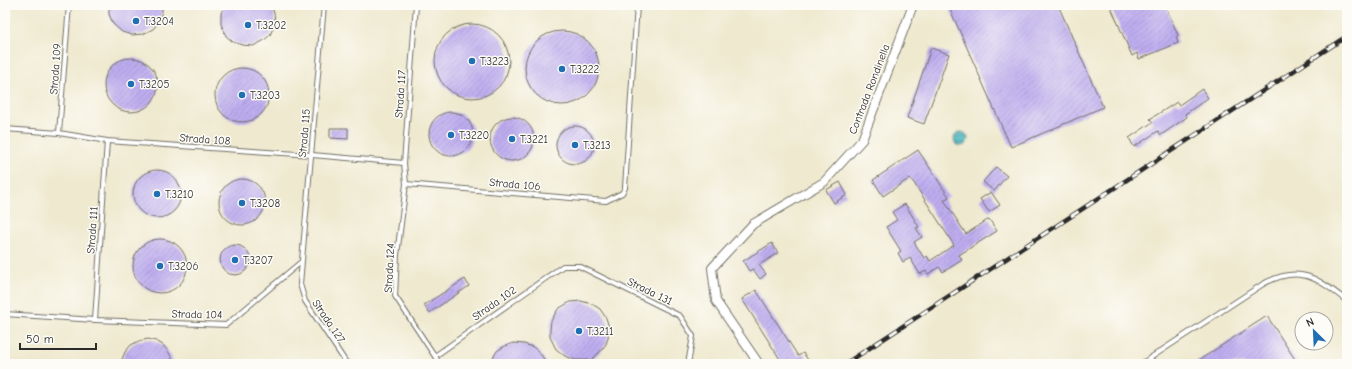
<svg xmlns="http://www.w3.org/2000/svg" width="1352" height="369" font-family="'Comic Neue',sans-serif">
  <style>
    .water { fill: url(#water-rules); stroke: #387074 }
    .building { fill: url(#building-hatch) }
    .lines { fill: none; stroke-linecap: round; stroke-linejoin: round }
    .service-casing { stroke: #706e64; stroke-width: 6 }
    .minor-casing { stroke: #706e64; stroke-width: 10 }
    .service { stroke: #fff; stroke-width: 4 }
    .minor { stroke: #fff; stroke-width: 8 }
    .rail-casing { stroke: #2b2b2b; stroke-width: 4.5 }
    .rail { stroke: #fdfcf7; stroke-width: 3; stroke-dasharray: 9; stroke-linecap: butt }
    .poi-dot { fill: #1f6fb2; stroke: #fdfcf7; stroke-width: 1.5 }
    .labels { text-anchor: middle; stroke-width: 3; stroke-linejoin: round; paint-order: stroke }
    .poi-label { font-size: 11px; fill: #2b2b2b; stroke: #fdfcf7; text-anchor: start }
    .street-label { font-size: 11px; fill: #2b2b2b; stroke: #fdfcf7 }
  </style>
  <defs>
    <pattern id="water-rules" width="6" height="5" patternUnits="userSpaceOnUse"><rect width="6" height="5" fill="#45b4bd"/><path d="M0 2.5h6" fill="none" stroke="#3a939a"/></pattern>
    <pattern id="building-hatch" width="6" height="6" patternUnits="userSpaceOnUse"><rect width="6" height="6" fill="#beadf0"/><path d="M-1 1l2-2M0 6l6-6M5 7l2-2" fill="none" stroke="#9b8dc3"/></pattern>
  </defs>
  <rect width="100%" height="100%" fill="#fdfcf7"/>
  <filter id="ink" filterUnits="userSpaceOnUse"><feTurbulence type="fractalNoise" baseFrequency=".025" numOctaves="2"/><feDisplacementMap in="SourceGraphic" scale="8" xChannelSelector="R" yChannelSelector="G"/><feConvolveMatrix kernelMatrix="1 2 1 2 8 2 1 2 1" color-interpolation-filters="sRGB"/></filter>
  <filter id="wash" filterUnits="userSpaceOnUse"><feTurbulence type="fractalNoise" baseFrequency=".012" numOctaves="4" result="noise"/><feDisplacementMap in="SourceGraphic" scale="16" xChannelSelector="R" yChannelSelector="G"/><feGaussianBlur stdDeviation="0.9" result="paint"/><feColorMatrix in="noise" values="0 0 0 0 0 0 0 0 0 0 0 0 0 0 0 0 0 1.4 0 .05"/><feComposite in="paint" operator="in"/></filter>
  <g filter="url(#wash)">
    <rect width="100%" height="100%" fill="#efe9cf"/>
    <circle class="water" cx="961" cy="139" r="7"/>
    <g id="blocks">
      <g class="building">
        <path d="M109 5H162V11L159 22 153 29 143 34 132 35 122 32 113 24 109 14Z"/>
        <path d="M224 5H271L274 13 275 20 274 26 270 35 263 41 253 46 242 45 233 42 226 36 221 24V14Z"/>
        <path d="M948 5H1058L1103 107 1011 147Z"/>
        <path d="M1110 5H1165L1178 35 1176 37 1178 43 1139 59 1137 53 1132 56Z"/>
        <circle cx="472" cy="61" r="37"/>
        <circle cx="562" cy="68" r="37"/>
        <path d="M931 48 949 54 924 124 907 118Z"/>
        <circle cx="131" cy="85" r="27"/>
        <circle cx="242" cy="95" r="27"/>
        <path d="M1202 89 1208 98 1185 114 1187 117 1161 135 1158 131 1134 147 1129 138 1153 122 1150 119 1177 102 1179 105Z"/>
        <circle cx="451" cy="134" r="22"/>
        <circle cx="512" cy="139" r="22"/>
        <circle cx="575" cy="145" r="19"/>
        <path d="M330 128H348V139L330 138Z"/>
        <path d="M918 150 949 197 944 200 966 234 989 219 997 231 959 255 962 260 943 272 939 267 928 274 926 271 920 274 910 258 903 262 898 253 901 251 886 227 897 220 892 212 905 204 919 227 916 228 922 237 914 242 924 258 927 256 930 261 954 245 914 183 910 178 883 196 873 180Z"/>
        <path d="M996 167 1007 176 994 191 983 182Z"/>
        <circle cx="157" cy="194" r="24"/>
        <circle cx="242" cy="202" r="23"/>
        <path d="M840 182 847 195 834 203 826 190Z"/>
        <path d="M991 192 1000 205 989 212 980 199Z"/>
        <circle cx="160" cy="266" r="27"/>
        <path d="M772 243 778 253 759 265 766 274 760 279 753 269 749 271 743 261Z"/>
        <circle cx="235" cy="260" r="15"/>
        <path d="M465 279 469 286 429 313 424 305Z"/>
        <path d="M756 290 798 356 803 353 809 361 804 364H783L742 299Z"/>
        <path d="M581 301 592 304 600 309 606 318 609 327 608 338 606 344 600 352 591 360H575L565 356 556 349 550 337V330L551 321 558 309 570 302Z"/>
        <path d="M1267 316 1298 364H1193Z"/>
        <path d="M148 339 156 341 163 345 168 351 172 358 173 364H120L125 352 131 345 139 341Z"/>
        <path d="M513 343 524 344 533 347 540 353 547 364H489L497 351 503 347Z"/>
      </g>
    </g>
  </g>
  <g filter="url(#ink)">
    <use href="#blocks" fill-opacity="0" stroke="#706e64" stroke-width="1"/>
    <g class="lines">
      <defs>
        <g id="service">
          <path d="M324 5 300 284 305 301 347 364"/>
          <path d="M416 5 404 163 406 184 397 255 395 296 440 364"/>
          <path d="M5 129 59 133 107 141 312 155 404 163"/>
          <path d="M59 133 69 5"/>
          <path d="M406 184 606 201 622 193 625 188 637 5"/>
          <path d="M5 314 95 320 226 325 301 262"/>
          <path d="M95 320 107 141"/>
          <path d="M435 356 563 266H579L680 316 693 336 688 364"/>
          <path d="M1141 364 1263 284C1300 264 1317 278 1347 301"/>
        </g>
        <path id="minor" d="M759 364 716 301 712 268 753 224 824 182 862 140 913 5"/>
      </defs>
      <use href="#service" class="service-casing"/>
      <use href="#minor" class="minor-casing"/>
      <use href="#service" class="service"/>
      <use href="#minor" class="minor"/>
      <defs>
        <path id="rail" d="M845 364 1347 36"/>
      </defs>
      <use href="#rail" class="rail-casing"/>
      <use href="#rail" class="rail"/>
    </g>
  </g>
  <g class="poi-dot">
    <circle cx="136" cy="21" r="4"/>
    <circle cx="248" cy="25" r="4"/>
    <circle cx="472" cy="61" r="4"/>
    <circle cx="562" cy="69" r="4"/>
    <circle cx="131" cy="84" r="4"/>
    <circle cx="242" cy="95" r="4"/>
    <circle cx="451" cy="135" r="4"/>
    <circle cx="512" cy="139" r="4"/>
    <circle cx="575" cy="145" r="4"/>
    <circle cx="157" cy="194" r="4"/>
    <circle cx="242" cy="203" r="4"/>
    <circle cx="235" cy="260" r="4"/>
    <circle cx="160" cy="266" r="4"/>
    <circle cx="579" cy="331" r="4"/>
  </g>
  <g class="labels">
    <g class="poi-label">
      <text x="144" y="25">T.3204</text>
      <text x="256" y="29">T.3202</text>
      <text x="480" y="65">T.3223</text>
      <text x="570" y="73">T.3222</text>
      <text x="139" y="88">T.3205</text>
      <text x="250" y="99">T.3203</text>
      <text x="459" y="139">T.3220</text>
      <text x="520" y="143">T.3221</text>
      <text x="583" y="149">T.3213</text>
      <text x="165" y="198">T.3210</text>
      <text x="250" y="207">T.3208</text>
      <text x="243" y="264">T.3207</text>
      <text x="168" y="270">T.3206</text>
      <text x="587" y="335">T.3211</text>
    </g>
    <g class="street-label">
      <text transform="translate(55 69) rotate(-86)" y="4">Strada 109</text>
      <text transform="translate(869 89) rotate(-69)" y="4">Contrada Rondinella</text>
      <text transform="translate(400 94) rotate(-86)" y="4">Strada 117</text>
      <text transform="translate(304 133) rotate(-85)" y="4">Strada 115</text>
      <text transform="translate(205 139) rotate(4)" y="4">Strada 108</text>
      <text transform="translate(515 184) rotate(5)" y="4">Strada 106</text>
      <text transform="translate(92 230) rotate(-86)" y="4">Strada 111</text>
      <text transform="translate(389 268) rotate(-87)" y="4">Strada 124</text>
      <text transform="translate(650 291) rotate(26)" y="4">Strada 131</text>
      <text transform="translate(494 303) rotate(-35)" y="4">Strada 102</text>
      <text transform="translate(197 314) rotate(1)" y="4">Strada 104</text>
      <text transform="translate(329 321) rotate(56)" y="4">Strada 127</text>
    </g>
  </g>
  <rect width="1352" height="369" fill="none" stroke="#fdfcf7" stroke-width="20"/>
  <g transform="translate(1314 331) rotate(336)"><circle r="19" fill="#fdfcf7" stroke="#a9a8a5"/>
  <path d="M0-3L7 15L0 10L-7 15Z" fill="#1f6fb2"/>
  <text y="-6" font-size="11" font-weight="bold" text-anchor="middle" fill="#2b2b2b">N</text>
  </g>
  <path d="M20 343v6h76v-6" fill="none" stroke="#2b2b2b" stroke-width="2"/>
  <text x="26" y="343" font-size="12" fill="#2b2b2b" stroke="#fdfcf7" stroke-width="3" paint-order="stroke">50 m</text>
</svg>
